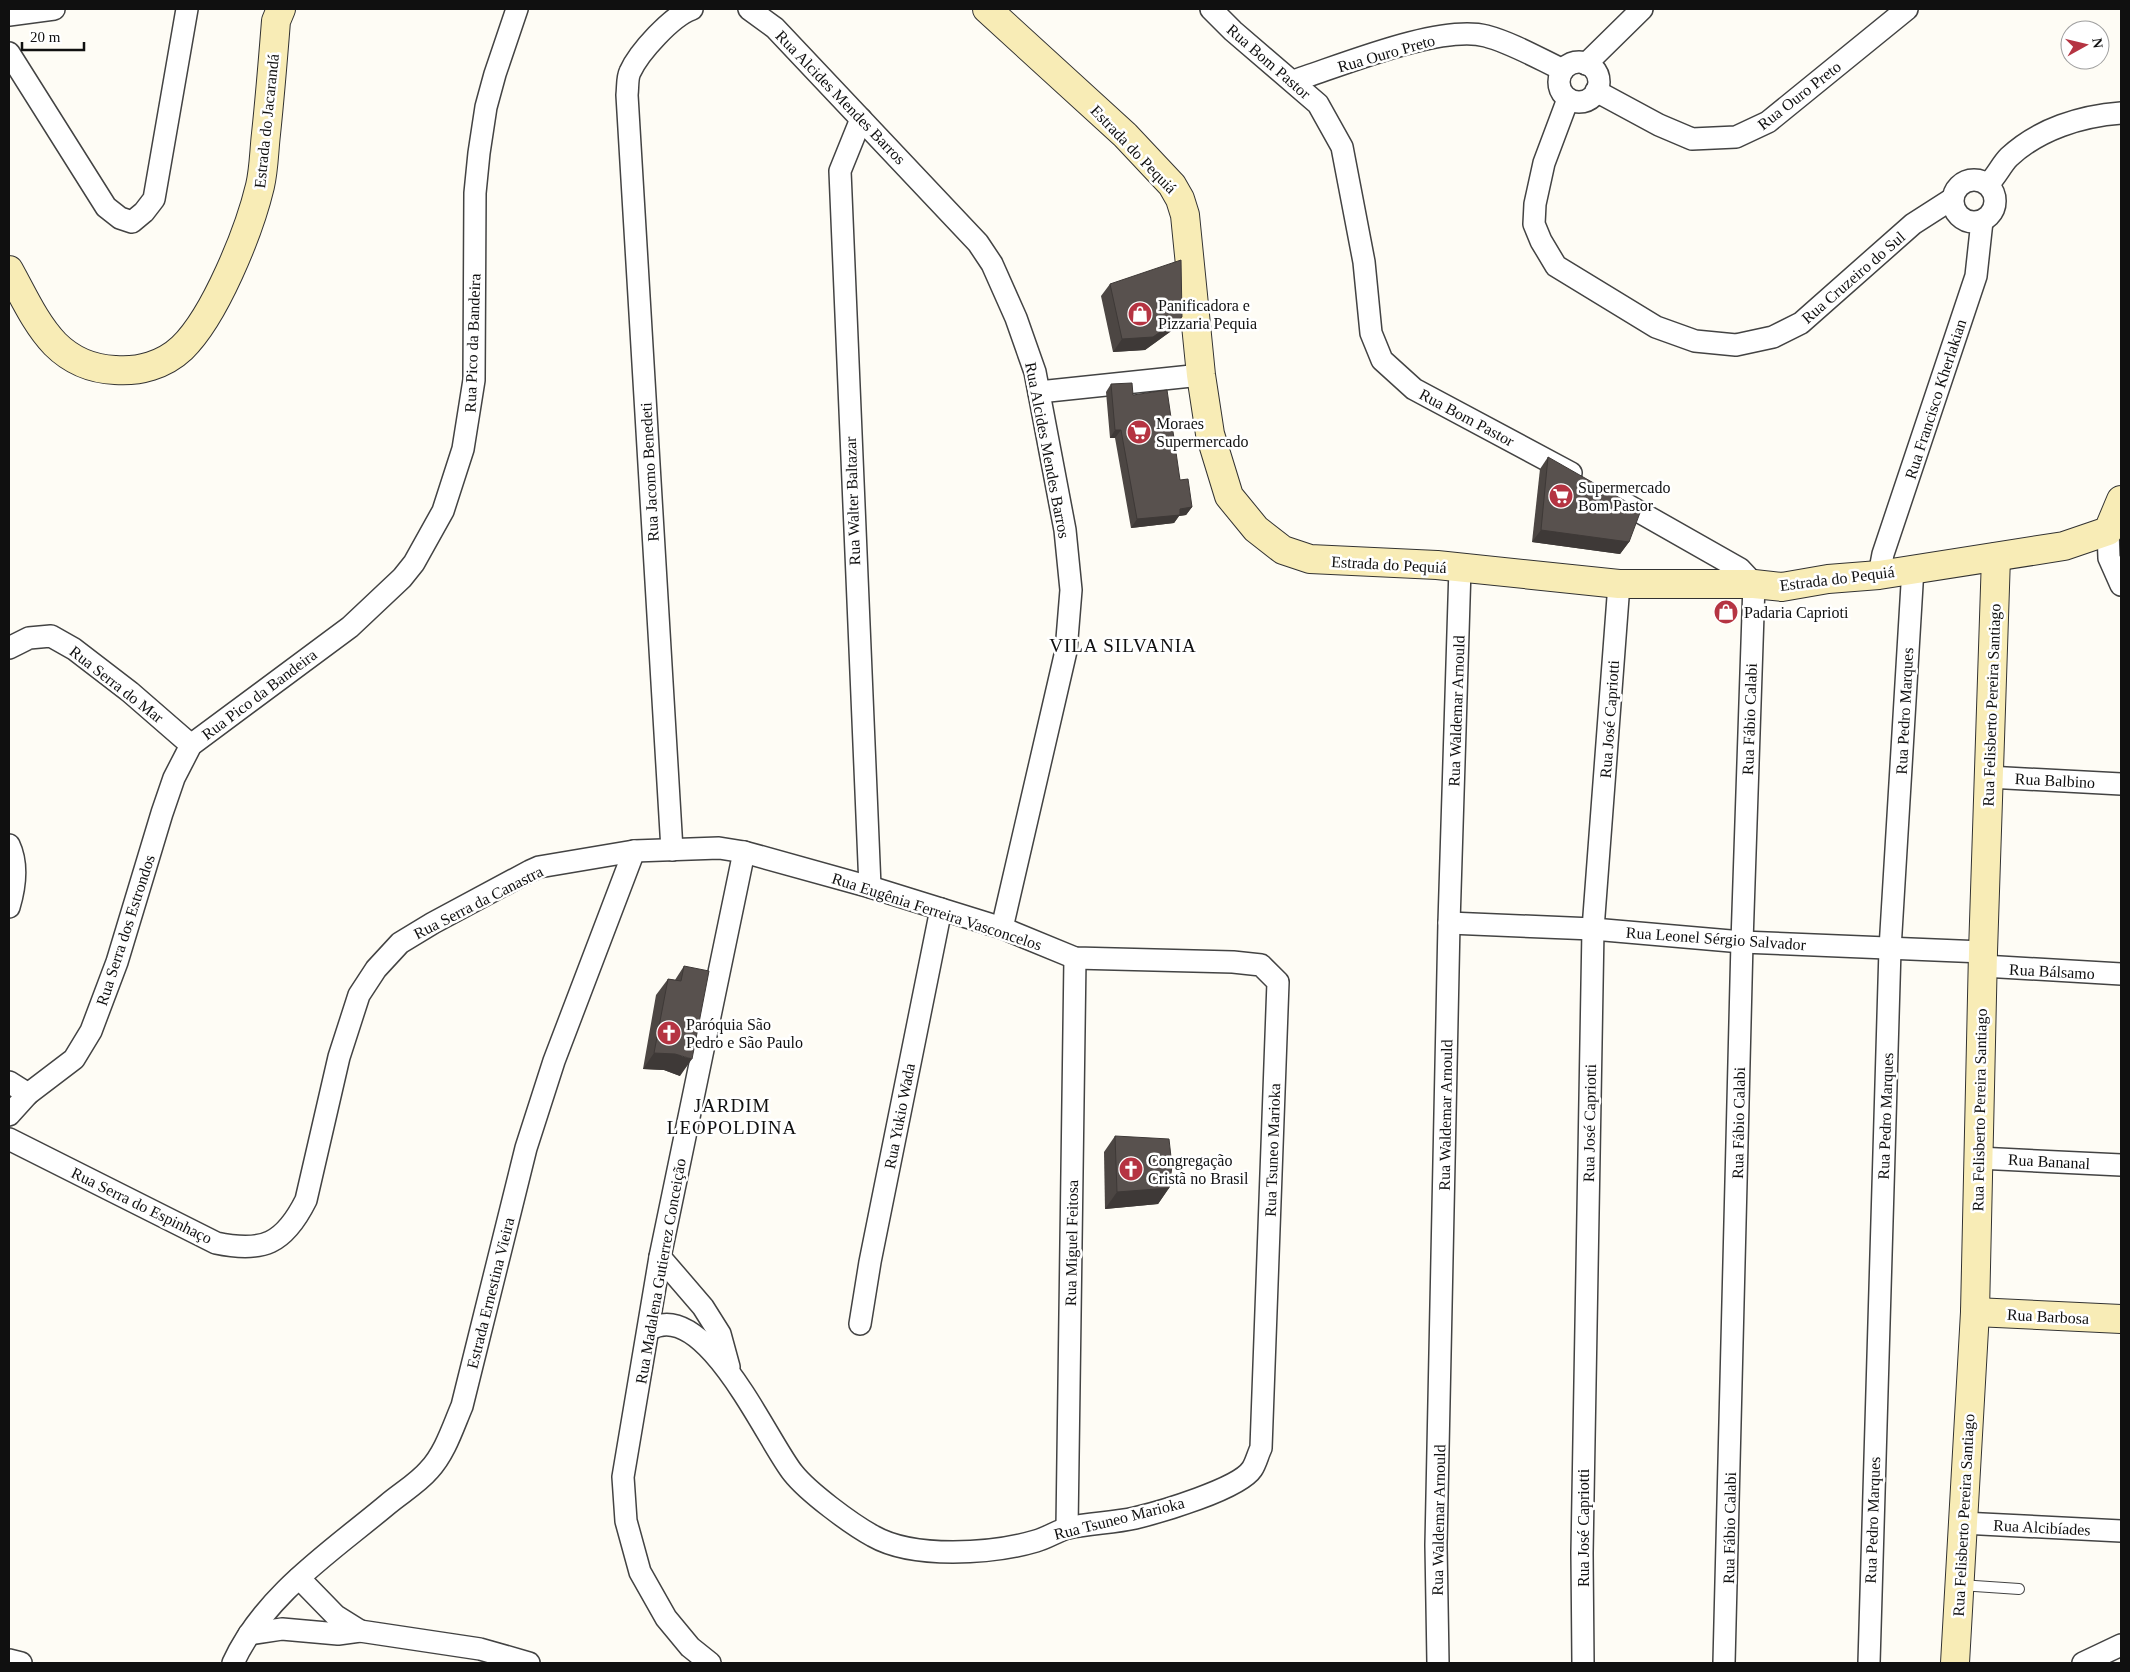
<svg xmlns="http://www.w3.org/2000/svg" width="2130" height="1672" font-family="Georgia,serif">
  <style>
    .lines { fill: none; stroke-linecap: round; stroke-linejoin: round }
    .lane-casing { stroke: #434343; stroke-width: 12 }
    .street-casing { stroke: #434343; stroke-width: 24 }
    .secondary-casing { stroke: #323232; stroke-width: 30 }
    .lane { stroke: #fff; stroke-width: 10 }
    .street { stroke: #fff; stroke-width: 21 }
    .secondary { stroke: #f8ecb6; stroke-width: 28 }
    .wall { fill: #4c4643 }
    .shaded-wall { fill: #3e3937 }
    .building { fill: #58514e; stroke: #3e3937 }
    .labels { text-anchor: middle; stroke-width: 5; stroke-linejoin: round; paint-order: stroke }
    .street-label { font-size: 16px; fill: #101010; stroke: #fff }
    .poi-label { font-size: 16px; fill: #101010; stroke: #fff; text-anchor: start }
    .quarter-label { font-size: 19px; letter-spacing: 1px; fill: #101010; stroke: #fff }
  </style>
  <rect width="100%" height="100%" fill="#fefcf5"/>
  <g class="lines">
    <defs>
      <path id="lane" d="M1960 1585 2019 1589"/>
      <g id="street">
        <path d="M749 9 775 28 978 243 992 264 1016 318 1035 372 1065 530 1071 590 1066 651 1002 928"/>
        <path d="M1211 9 1233 31 1318 104 1342 147 1364 262 1371 333 1382 360 1414 389 1571 473"/>
        <path d="M9 15 54 9"/>
        <path d="M9 53 106 207 120 218 132 222 144 212 154 199 187 9"/>
        <circle cx="1579" cy="82" r="20"/>
        <path d="M1586 64 1642 9"/>
        <path d="M1293 81C1340 66 1440 24 1486 36 1512 43 1538 58 1563 70"/>
        <path d="M1596 91 1659 125 1692 139 1736 137 1768 122 1907 9"/>
        <path d="M1568 99 1544 163 1535 204 1534 224 1541 241 1556 266 1656 327 1695 341 1736 345 1773 337 1801 323 1913 224 1952 199"/>
        <path d="M861 119 840 171 870 887"/>
        <circle cx="1974" cy="201" r="21"/>
        <path d="M1988 184C1996 177 2001 165 2009 157 2039 129 2081 116 2121 113"/>
        <path d="M1039 392 1201 375"/>
        <path d="M1615 498 1740 569 1754 584 1742 942 1724 1663"/>
        <path d="M2108 531 2109 558 2121 585"/>
        <path d="M1879 575 1883 554 1976 276 1982 221"/>
        <path d="M9 648 29 638 51 636 74 649 130 692 191 745"/>
        <path d="M1988 777 2121 784"/>
        <path d="M9 845C18 864 15 887 9 907"/>
        <path d="M672 850 627 95C628 87 627 78 630 72 639 52 672 16 692 9"/>
        <path d="M1449 923 1593 929 1742 942 1983 952"/>
        <path d="M1983 966 2121 974"/>
        <path d="M9 1082 28 1094"/>
        <path d="M9 1115 28 1094 74 1059 91 1031 117 962 162 813 174 778 191 745 350 627 402 578 414 563 443 511 463 449 474 380 475 193 479 153 486 107 495 74 517 9"/>
        <path d="M9 1139 216 1243C263 1253 284 1244 306 1200L339 1057 359 995 376 969 400 943 433 923 530 871 539 867 634 851 719 848 744 852 870 887 1002 928 1075 958 1233 962 1261 965 1278 982 1261 1448C1258 1454 1256 1463 1252 1469 1239 1489 1160 1512 1135 1518 1113 1523 1089 1523 1068 1528 1057 1531 1047 1538 1036 1541 992 1554 913 1559 873 1536 851 1524 808 1492 793 1473 767 1441 704 1295 649 1330"/>
        <path d="M1978 1158 2121 1165"/>
        <path d="M660 1257 703 1307 720 1334 729 1367"/>
        <path d="M860 1324 870 1262 941 909"/>
        <path d="M1962 1523 2121 1531"/>
        <path d="M1067 1528 1075 958"/>
        <path d="M299 1578 336 1616 360 1631"/>
        <path d="M249 1634 282 1629 338 1634 360 1631 480 1649 529 1663"/>
        <path d="M9 1660 21 1663"/>
        <path d="M233 1663C264 1595 332 1551 388 1504 401 1493 418 1483 429 1470 445 1453 453 1427 462 1406L526 1148 554 1061 634 851"/>
        <path d="M710 1663 690 1647 666 1618 640 1572 626 1521 623 1477 660 1257 744 852"/>
        <path d="M1438 1663 1436 1545 1449 923 1460 568"/>
        <path d="M1583 1663 1582 1553 1593 929 1619 584"/>
        <path d="M1869 1663 1890 949 1913 568"/>
        <path d="M2083 1663 2121 1645"/>
      </g>
      <g id="secondary">
        <path d="M987 9 1125 135 1172 185 1180 199 1185 215 1201 375 1210 434 1229 496 1256 529 1283 550 1310 559 1437 565 1619 584H1754L1782 587 1828 579 1879 575 2064 546 2108 531 2121 500"/>
        <path d="M9 270C23 295 35 323 55 344 71 360 92 369 115 370 139 372 164 365 182 348 215 316 249 232 260 186 264 169 264 151 266 134 270 96 273 59 276 21L281 9"/>
        <path d="M1975 1312 2121 1319"/>
        <path d="M1955 1663 1975 1312 1983 952 1996 557"/>
      </g>
    </defs>
    <use href="#lane" class="lane-casing"/>
    <use href="#street" class="street-casing"/>
    <use href="#secondary" class="secondary-casing"/>
    <use href="#lane" class="lane"/>
    <use href="#street" class="street"/>
    <use href="#secondary" class="secondary"/>
  </g>
  <g class="wall">
    <path d="M1110 284 1174 329 1145 350 1113 352 1101 296Z"/>
    <path d="M1111 384 1133 395 1180 480 1192 507 1186 515 1179 516 1174 523 1131 528 1115 438H1110L1106 392Z"/>
    <path d="M1548 457 1629 542 1620 554 1532 542 1540 469Z"/>
    <path d="M684 966 680 1076 664 1070 643 1069 656 995 668 979 675 980Z"/>
    <path d="M1115 1136 1169 1188 1158 1204 1105 1209 1104 1152Z"/>
  </g>
  <g class="shaded-wall">
    <path d="M1182 317 1174 329 1145 350 1113 352 1122 339Z"/>
    <path d="M1115 430H1121L1115 438H1110Z"/>
    <path d="M1192 507 1186 515 1179 516 1174 523 1131 528 1137 519Z"/>
    <path d="M1541 530 1629 542 1620 554 1532 542Z"/>
    <path d="M654 1053 675 1054 692 1059 680 1076 664 1070 643 1069Z"/>
    <path d="M1169 1188 1158 1204 1105 1209 1117 1192Z"/>
  </g>
  <g class="building">
    <path d="M1181 260 1182 317 1153 337 1122 339 1110 284Z"/>
    <path d="M1132 383 1133 395 1167 390 1180 480 1188 479 1192 507 1180 509V515L1137 519 1121 430H1115L1111 384Z"/>
    <path d="M1548 457 1641 510 1629 542 1541 530Z"/>
    <path d="M684 966 709 971 692 1059 675 1054 654 1053 668 979 681 981Z"/>
    <path d="M1115 1136 1169 1139 1172 1166 1169 1188 1117 1192Z"/>
  </g>
  <defs>
    <symbol id="shop-disc" viewBox="-11 -11 22 22"><circle r="9.5" fill="#b53442" stroke="#fff"/><path d="M-5-2.5h2.3a2.7 3.5 0 0 1 5.4 0H5L5.5 6h-11ZM-1.5-2.5h3a1.5 2.3 0 0 0-3 0Z" fill="#fff"/></symbol>
    <symbol id="supermarket-disc" viewBox="-11 -11 22 22"><circle r="9.5" fill="#b53442" stroke="#fff"/><path d="M-6-5.5h2.5l.6 2H6L4.5 2H-2.5L-4.4-4H-6ZM-1.5 3.2a1.3 1.3 0 1 0 .1 0ZM3 3.2a1.3 1.3 0 1 0 .1 0Z" fill="#fff"/></symbol>
    <symbol id="church-disc" viewBox="-11 -11 22 22"><circle r="9.5" fill="#b53442" stroke="#fff"/><path d="M-1.2-6h2.4v3.5h3.3v2.4h-3.3V6h-2.4V-.1h-3.3v-2.4h3.3Z" fill="#fff"/></symbol>
  </defs>
  <g fill-rule="evenodd">
    <use href="#shop-disc" x="1126" y="300" width="28" height="28"/>
    <use href="#supermarket-disc" x="1125" y="418" width="28" height="28"/>
    <use href="#supermarket-disc" x="1547" y="482" width="28" height="28"/>
    <use href="#shop-disc" x="1712" y="598" width="28" height="28"/>
    <use href="#church-disc" x="655" y="1019" width="28" height="28"/>
    <use href="#church-disc" x="1117" y="1155" width="28" height="28"/>
  </g>
  <g class="labels">
    <g class="street-label">
      <text transform="translate(1386 53) rotate(-16)" y="6">Rua Ouro Preto</text>
      <text transform="translate(1269 61) rotate(41)" y="6">Rua Bom Pastor</text>
      <text transform="translate(1799 95) rotate(-38)" y="6">Rua Ouro Preto</text>
      <text transform="translate(841 97) rotate(46)" y="6">Rua Alcides Mendes Barros</text>
      <text transform="translate(266 121) rotate(-84)" y="6">Estrada do Jacarandá</text>
      <text transform="translate(1134 149) rotate(46)" y="6">Estrada do Pequiá</text>
      <text transform="translate(1853 277) rotate(-41)" y="6">Rua Cruzeiro do Sul</text>
      <text transform="translate(472 343) rotate(-88)" y="6">Rua Pico da Bandeira</text>
      <text transform="translate(1935 399) rotate(-72)" y="6">Rua Francisco Kherlakian</text>
      <text transform="translate(1467 417) rotate(28)" y="6">Rua Bom Pastor</text>
      <text transform="translate(1048 450) rotate(79)" y="6">Rua Alcides Mendes Barros</text>
      <text transform="translate(649 472) rotate(-93)" y="6">Rua Jacomo Benedeti</text>
      <text transform="translate(852 501) rotate(-92)" y="6">Rua Walter Baltazar</text>
      <text transform="translate(1389 564) rotate(3)" y="6">Estrada do Pequiá</text>
      <text transform="translate(1837 578) rotate(-7)" y="6">Estrada do Pequiá</text>
      <text transform="translate(117 684) rotate(38)" y="6">Rua Serra do Mar</text>
      <text transform="translate(259 694) rotate(-37)" y="6">Rua Pico da Bandeira</text>
      <text transform="translate(1991 705) rotate(-88)" y="6">Rua Felisberto Pereira Santiago</text>
      <text transform="translate(1456 711) rotate(-88)" y="6">Rua Waldemar Arnould</text>
      <text transform="translate(1904 711) rotate(-87)" y="6">Rua Pedro Marques</text>
      <text transform="translate(1609 719) rotate(-86)" y="6">Rua José Capriotti</text>
      <text transform="translate(1749 719) rotate(-88)" y="6">Rua Fábio Calabi</text>
      <text transform="translate(2055 780) rotate(3)" y="6">Rua Balbino</text>
      <text transform="translate(478 902) rotate(-27)" y="6">Rua Serra da Canastra</text>
      <text transform="translate(937 911) rotate(18)" y="6">Rua Eugênia Ferreira Vasconcelos</text>
      <text transform="translate(125 930) rotate(-72)" y="6">Rua Serra dos Estrondos</text>
      <text transform="translate(1716 938) rotate(4)" y="6">Rua Leonel Sérgio Salvador</text>
      <text transform="translate(2052 971) rotate(3)" y="6">Rua Bálsamo</text>
      <text transform="translate(1979 1110) rotate(-89)" y="6">Rua Felisberto Pereira Santiago</text>
      <text transform="translate(1445 1115) rotate(-89)" y="6">Rua Waldemar Arnould</text>
      <text transform="translate(899 1116) rotate(-79)" y="6">Rua Yukio Wada</text>
      <text transform="translate(1885 1116) rotate(-88)" y="6">Rua Pedro Marques</text>
      <text transform="translate(1589 1123) rotate(-89)" y="6">Rua José Capriotti</text>
      <text transform="translate(1738 1123) rotate(-89)" y="6">Rua Fábio Calabi</text>
      <text transform="translate(1272 1150) rotate(-88)" y="6">Rua Tsuneo Marioka</text>
      <text transform="translate(2049 1161) rotate(3)" y="6">Rua Bananal</text>
      <text transform="translate(142 1205) rotate(26)" y="6">Rua Serra do Espinhaço</text>
      <text transform="translate(1071 1243) rotate(-89)" y="6">Rua Miguel Feitosa</text>
      <text transform="translate(660 1271) rotate(-80)" y="6">Rua Madalena Gutierrez Conceição</text>
      <text transform="translate(490 1293) rotate(-76)" y="6">Estrada Ernestina Vieira</text>
      <text transform="translate(2048 1316) rotate(3)" y="6">Rua Barbosa</text>
      <text transform="translate(1963 1515) rotate(-87)" y="6">Rua Felisberto Pereira Santiago</text>
      <text transform="translate(1119 1518) rotate(-14)" y="6">Rua Tsuneo Marioka</text>
      <text transform="translate(1438 1520) rotate(-89)" y="6">Rua Waldemar Arnould</text>
      <text transform="translate(1872 1520) rotate(-88)" y="6">Rua Pedro Marques</text>
      <text transform="translate(2042 1527) rotate(3)" y="6">Rua Alcibíades</text>
      <text transform="translate(1583 1528) rotate(-90)" y="6">Rua José Capriotti</text>
      <text transform="translate(1729 1528) rotate(-89)" y="6">Rua Fábio Calabi</text>
    </g>
    <g class="poi-label">
      <text x="1158" y="311">Panificadora e<tspan x="1158" dy="18">Pizzaria Pequia</tspan></text>
      <text x="1156" y="429">Moraes<tspan x="1156" dy="18">Supermercado</tspan></text>
      <text x="1578" y="493">Supermercado<tspan x="1578" dy="18">Bom Pastor</tspan></text>
      <text x="1744" y="618">Padaria Caprioti</text>
      <text x="686" y="1030">Paróquia São<tspan x="686" dy="18">Pedro e São Paulo</tspan></text>
      <text x="1148" y="1166">Congregação<tspan x="1148" dy="18">Cristã no Brasil</tspan></text>
    </g>
    <g class="quarter-label">
      <text x="1123" y="652">VILA SILVANIA</text>
      <text x="732" y="1112">JARDIM<tspan x="732" dy="22">LEOPOLDINA</tspan></text>
    </g>
  </g>
  <rect width="2130" height="1672" fill="none" stroke="#101010" stroke-width="20"/>
  <g transform="translate(2085 45) rotate(82)"><circle r="24" fill="#ffffff" stroke="#9f9f9f"/>
  <path d="M0-4L9 19L0 12L-9 19Z" fill="#b53442"/>
  <text y="-8" font-size="14" font-weight="bold" text-anchor="middle" fill="#101010">N</text>
  </g>
  <path d="M22 42v8h62v-8" fill="none" stroke="#101010" stroke-width="2.5"/>
  <text x="30" y="42" font-size="15" fill="#101010" stroke="#ffffff" stroke-width="4" paint-order="stroke">20 m</text>
</svg>
